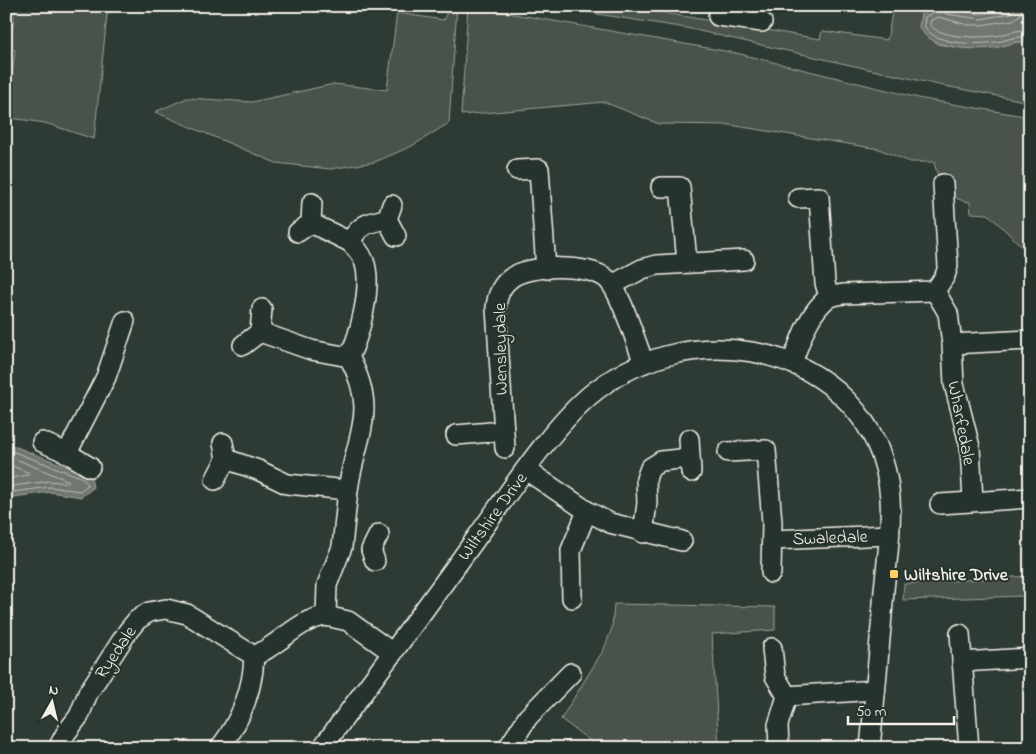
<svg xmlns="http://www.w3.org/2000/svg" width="1036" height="754" font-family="'Indie Flower',sans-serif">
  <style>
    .green { fill: #48524c; stroke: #9ea29a }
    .water { fill: #6f7770; stroke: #a4a8a0 }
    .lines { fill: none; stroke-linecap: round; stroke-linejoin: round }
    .shore { stroke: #bfc0b8; stroke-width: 1 }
    .minor-casing { stroke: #f4f1e8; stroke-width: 22 }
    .minor { stroke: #26332d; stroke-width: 19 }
    .poi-dot { fill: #ffd166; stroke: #26332d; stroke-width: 2 }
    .labels { text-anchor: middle; stroke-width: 4; stroke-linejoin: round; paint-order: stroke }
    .street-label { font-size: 18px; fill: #f4f1e8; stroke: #26332d }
    .poi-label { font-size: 18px; font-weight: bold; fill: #f4f1e8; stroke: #26332d; text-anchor: start }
  </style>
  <rect width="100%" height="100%" fill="#2e3b34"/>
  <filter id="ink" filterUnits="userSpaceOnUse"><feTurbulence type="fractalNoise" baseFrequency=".02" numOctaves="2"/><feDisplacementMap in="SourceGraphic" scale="10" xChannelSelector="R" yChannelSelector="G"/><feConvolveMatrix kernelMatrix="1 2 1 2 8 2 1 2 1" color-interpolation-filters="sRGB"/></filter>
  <g filter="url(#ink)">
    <g class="green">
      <path d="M15 6H108L94 139 45 123 11 118 6 110V82L11 83 15 50 10 49Z"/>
      <path d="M449 6H457L449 123 412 146 375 162 330 169 276 163 155 112 187 98 252 102 334 84 387 90 397 13 444 20Z"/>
      <path d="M468 6 736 53 923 99 1030 117V254L988 214 971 213 970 202C948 200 938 181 934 162H910L879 149 730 125 659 124 604 102 461 115Z"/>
      <path d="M547 6H622L820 39 822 31 887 40 892 13 899 6H1022L981 14 942 8 936 44C955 47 976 49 995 47 1007 46 1018 39 1030 43V102L939 85 686 28Z"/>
      <path d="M1030 576V601L1024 596 903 600 904 584Z"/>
      <path d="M614 604 775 607V630L712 634 719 748H591L593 743 561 719 604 649 612 628Z"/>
    </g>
    <g class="water">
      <path d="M1022 6H1030V43C1019 39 1009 45 999 47 976 51 930 50 919 27L921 14 933 8 981 14Z"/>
      <path d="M6 443 86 474 91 477 93 488 81 497 50 492 6 498Z"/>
    </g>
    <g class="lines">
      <g class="shore">
        <path d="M936 6 934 12 925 17 924 25C932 45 976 45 995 42 1007 41 1018 34 1030 38"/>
        <path d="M941 6 946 14 981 19 1012 13 1016 6"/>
        <path d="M1023 6 1020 15 1013 20 981 25H968L939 17 931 20 930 24C937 38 979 38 994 36 1006 35 1017 28 1030 31"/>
        <path d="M6 449 83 478 88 485 80 491 50 487 6 493"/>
        <path d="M6 455 69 481 67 483 49 481 6 487"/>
        <path d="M6 463 29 473 28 475 6 479"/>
      </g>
      <defs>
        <g id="minor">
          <path d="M718 16 762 22"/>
          <path d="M517 170 539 169 546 269"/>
          <path d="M943 184 948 266 945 276 935 291 948 313 952 344 1030 340"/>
          <path d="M661 187H680L687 262"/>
          <path d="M392 205 387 219 396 236"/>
          <path d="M311 223 350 242C359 225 368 222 387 219"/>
          <path d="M298 232 311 223 312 203"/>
          <path d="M612 285 642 269 657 265 744 260"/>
          <path d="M829 297 843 294 935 291"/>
          <path d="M260 332 311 350 349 357"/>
          <path d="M952 344 954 384 970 447 973 501"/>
          <path d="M243 345 260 332 262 309"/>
          <path d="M349 357C360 335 373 285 364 261 361 253 356 248 350 242"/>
          <path d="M792 363C801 339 808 313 829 297L825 283 819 197 798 198"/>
          <path d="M456 435 503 431"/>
          <path d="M689 439 691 472"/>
          <path d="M42 442 67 453 90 467"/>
          <path d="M505 448 496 308C497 296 501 285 511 278 528 264 590 264 607 279 621 291 636 344 644 363"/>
          <path d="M728 452 766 450 772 522 771 573"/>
          <path d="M67 453 106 377 125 321"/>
          <path d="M226 459 258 470 287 484 348 490C356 433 379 413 349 357"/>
          <path d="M526 470 587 511 610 523 682 541"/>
          <path d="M215 480 226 459 223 443"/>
          <path d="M348 490 342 547 327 585 326 616 348 621 393 653"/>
          <path d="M940 504 1030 498"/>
          <path d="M643 533 647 503 646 479 650 468 661 461 690 458"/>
          <path d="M772 540 889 535"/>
          <path d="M375 561 371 550 379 534"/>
          <path d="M572 598 571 550 587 511"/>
          <path d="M960 634 969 748"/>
          <path d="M772 648 775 676 787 696 778 725 779 748"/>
          <path d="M254 656C280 645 298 619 326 616"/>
          <path d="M962 662 1030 658"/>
          <path d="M787 696 875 690"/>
          <path d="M58 748 66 733 79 716 88 693 128 631 137 620 149 612 166 609 187 614 254 656C253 691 241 720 220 748"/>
          <path d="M322 748C374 678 426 608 477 537 509 493 548 432 589 396 634 358 694 342 752 352 827 365 884 420 890 498 892 528 887 560 884 590 880 643 875 695 870 748"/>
          <path d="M508 748 528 717 571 673"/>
        </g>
      </defs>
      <use href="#minor" class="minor-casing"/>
      <use href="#minor" class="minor"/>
    </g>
  </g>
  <rect class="poi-dot" x="889" y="569" width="10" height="10" rx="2.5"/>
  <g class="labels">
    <g class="street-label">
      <text transform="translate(500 349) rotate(-91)" y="6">Wensleydale</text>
      <text transform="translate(962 423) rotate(79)" y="6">Wharfedale</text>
      <text transform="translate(492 516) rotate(-54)" y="6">Wiltshire Drive</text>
      <text transform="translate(830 537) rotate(-2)" y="6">Swaledale</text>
      <text transform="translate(115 652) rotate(-56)" y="6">Ryedale</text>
    </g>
    <g class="poi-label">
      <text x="904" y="580">Wiltshire Drive</text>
    </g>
  </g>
  <rect width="1036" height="754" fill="none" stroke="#26332d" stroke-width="25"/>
  <rect x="12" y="12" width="1011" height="729" fill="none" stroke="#f4f1e8" stroke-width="2" filter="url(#ink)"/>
  <g transform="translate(52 702) rotate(8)" stroke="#26332d" stroke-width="4" paint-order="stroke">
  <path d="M0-4L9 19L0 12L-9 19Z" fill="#f4f1e8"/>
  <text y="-8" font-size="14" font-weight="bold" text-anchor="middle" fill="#f4f1e8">N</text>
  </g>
  <path d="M848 716v8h106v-8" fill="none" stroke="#f4f1e8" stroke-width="2.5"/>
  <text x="856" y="716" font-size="15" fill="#f4f1e8" stroke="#26332d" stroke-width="4" paint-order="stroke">50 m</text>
</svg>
